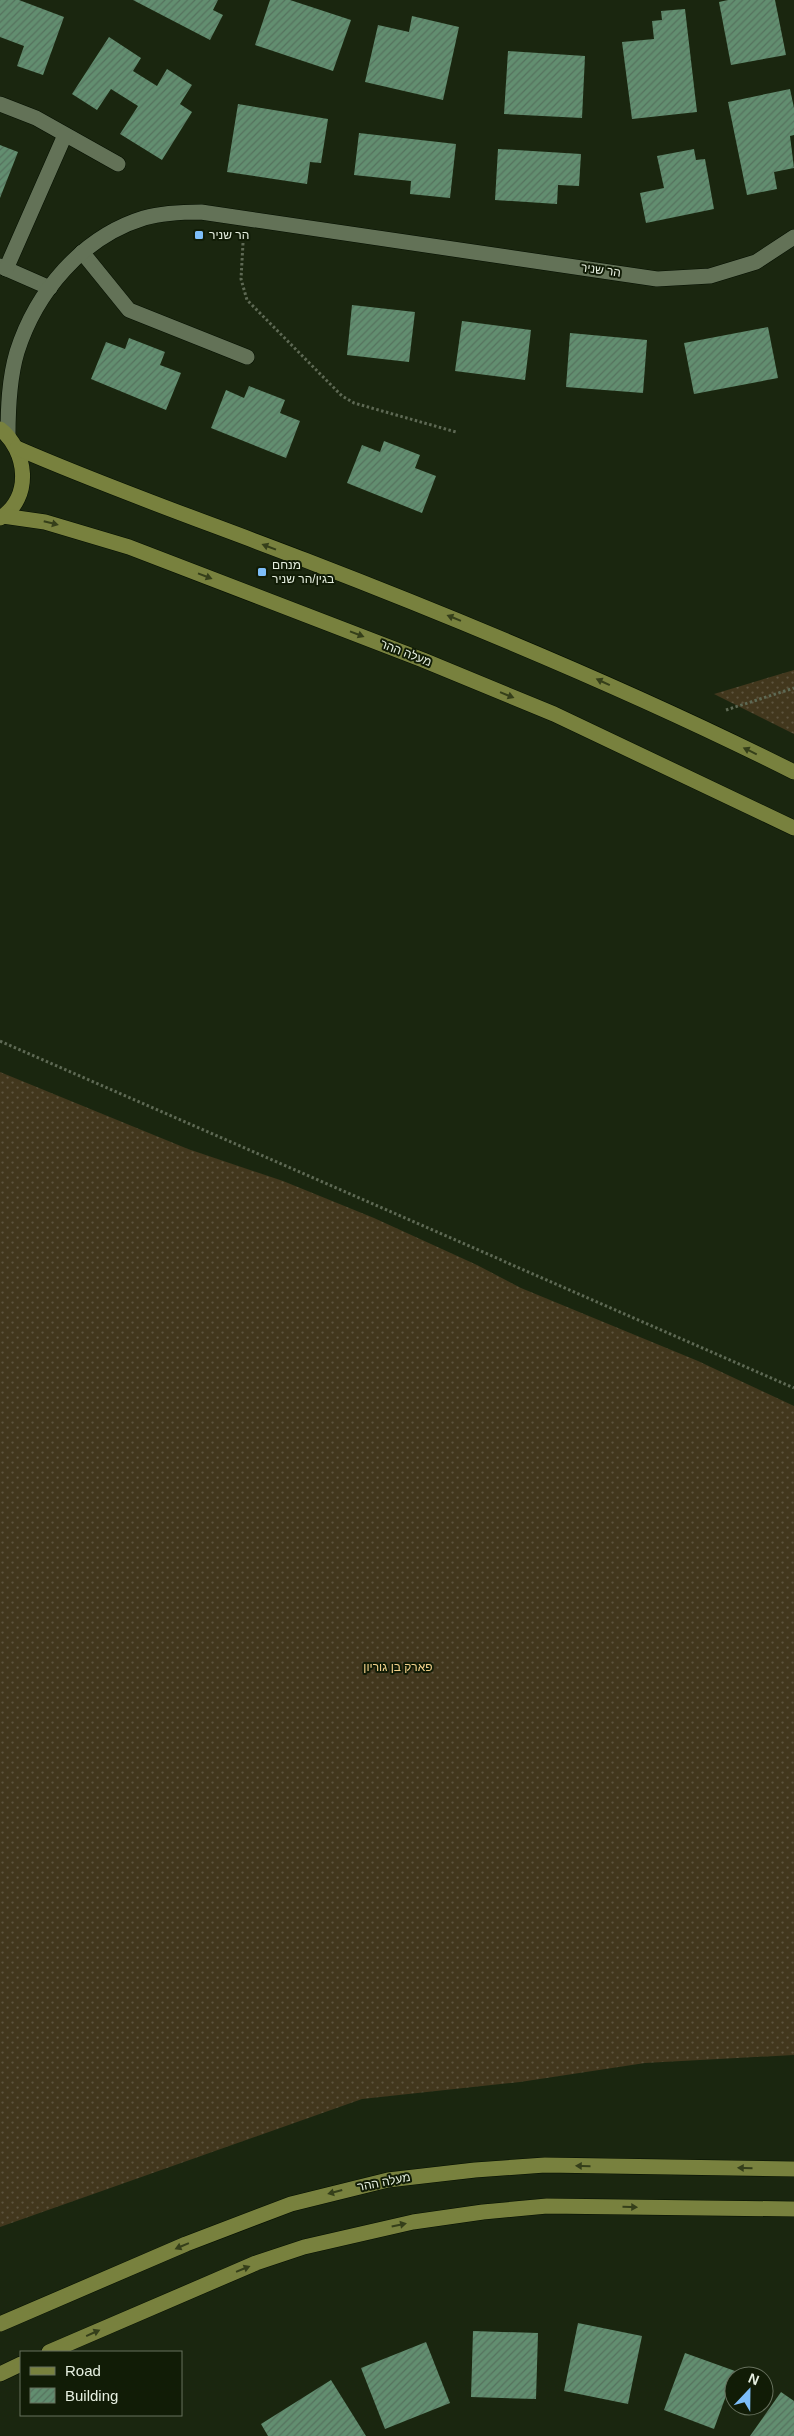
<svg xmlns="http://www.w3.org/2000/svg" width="794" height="2436" font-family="Arial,Heebo,sans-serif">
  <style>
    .grass { fill: url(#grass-dots) }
    .building { fill: url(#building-hatch) }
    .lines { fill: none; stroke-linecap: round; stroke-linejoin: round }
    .lane-casing { stroke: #050f00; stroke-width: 16 }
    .street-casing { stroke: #050f00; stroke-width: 16 }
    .secondary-casing { stroke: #050f00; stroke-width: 16 }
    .path { stroke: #5e6954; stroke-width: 3; stroke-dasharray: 2.5 2.5; stroke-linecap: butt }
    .lane { stroke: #637257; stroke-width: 15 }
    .street { stroke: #637257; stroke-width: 15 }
    .secondary { stroke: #78813e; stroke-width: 15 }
    .oneway { fill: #353f1a }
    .poi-dot { fill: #7dbef9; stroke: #111c06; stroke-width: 2 }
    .labels { text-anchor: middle; stroke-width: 4; stroke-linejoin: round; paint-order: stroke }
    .poi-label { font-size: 12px; fill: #e6efe0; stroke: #111c06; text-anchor: start }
    .street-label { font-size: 12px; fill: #e6efe0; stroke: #111c06 }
    .park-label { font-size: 12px; fill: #f5d38c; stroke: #111c06 }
  </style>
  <defs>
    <pattern id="grass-dots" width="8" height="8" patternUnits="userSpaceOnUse" patternTransform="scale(1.25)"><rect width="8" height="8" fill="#42371d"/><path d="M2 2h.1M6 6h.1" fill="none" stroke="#5d543e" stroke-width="1.8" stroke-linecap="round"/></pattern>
    <pattern id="building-hatch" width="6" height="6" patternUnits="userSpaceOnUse" patternTransform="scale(1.25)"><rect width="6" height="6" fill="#628e70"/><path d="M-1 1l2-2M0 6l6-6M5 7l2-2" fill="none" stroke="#56725e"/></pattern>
  </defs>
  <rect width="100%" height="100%" fill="#1a260f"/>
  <g class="grass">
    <path d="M794 670V734L714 694Z"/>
    <path d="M0 1072 188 1149 283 1181 374 1218 477 1265 521 1288 698 1361 794 1406V2055L645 2063 520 2082 362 2099 0 2227Z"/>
  </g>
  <g class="building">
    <path d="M0 0H19L64 17 43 75 17 66 24 46 0 37Z"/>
    <path d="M133 0H218L213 10 223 15 210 40Z"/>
    <path d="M270 0H290L351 20 333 71 255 45Z"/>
    <path d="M728 0H775L786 55 731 65 719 2Z"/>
    <path d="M685 9 697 112 632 119 622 42 654 39 652 21 662 20 661 11Z"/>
    <path d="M412 16 459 27 443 100 365 82 378 25 409 32Z"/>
    <path d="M109 37 141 58 133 71 157 86 167 69 192 85 180 104 192 112 162 160 120 134 138 106 111 89 97 110 72 94Z"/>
    <path d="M508 51 585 56 582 118 504 114Z"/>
    <path d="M790 89 794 108V135L790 136 794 168 774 172 777 189 747 195 728 102Z"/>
    <path d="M238 104 328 119 321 163 310 162 307 184 227 172Z"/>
    <path d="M359 133 456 144 450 198 410 194 411 181 354 175Z"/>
    <path d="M0 145 18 152 0 198Z"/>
    <path d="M498 149 581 154 579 186 558 185 557 204 495 200Z"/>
    <path d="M694 149 696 160 705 159 714 209 646 223 640 193 664 188 657 156Z"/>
    <path d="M352 305 415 312 409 362 347 355Z"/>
    <path d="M462 321 531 330 525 380 455 371Z"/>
    <path d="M768 327 778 378 694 394 684 343Z"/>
    <path d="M570 333 647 340 643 393 566 387Z"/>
    <path d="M129 338 165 352 160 365 181 373 166 410 91 379 106 342 125 349Z"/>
    <path d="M249 386 285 400 280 413 300 421 286 458 211 428 226 390 244 398Z"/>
    <path d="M384 441 420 455 415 468 436 476 422 513 347 483 362 445 380 452Z"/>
    <path d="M578 2323 642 2336 628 2404 564 2391Z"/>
    <path d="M473 2331 538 2333 536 2399 471 2397Z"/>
    <path d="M426 2342 450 2403 385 2429 361 2368Z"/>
    <path d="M685 2353 735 2371 714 2429 664 2410Z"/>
    <path d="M331 2380 366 2436H268L261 2424Z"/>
    <path d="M781 2392 794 2401V2436H750Z"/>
  </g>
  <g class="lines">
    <defs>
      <g id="lane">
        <path d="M0 104 36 118 118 164"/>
        <path d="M82 252 129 310 247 357"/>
        <path d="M0 266 50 288"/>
        <path d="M6 269 65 135"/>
      </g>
      <path id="street" d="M8 436C8 408 9 379 17 352 36 292 82 237 144 218 162 213 182 212 201 212L657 279 710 276 756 262 794 237"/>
      <g id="secondary">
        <path d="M0 429C27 450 33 498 0 518"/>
        <path d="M17 448C111 489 209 523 305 560 471 624 635 692 794 772"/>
        <path d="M3 516 45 522 129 547 423 660 554 714 794 828"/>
        <path d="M0 2324 186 2244 291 2204 388 2180 475 2170 545 2165 794 2169"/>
        <path d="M49 2352 256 2263 304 2247 413 2222 483 2212 547 2206 794 2209"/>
        <path d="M0 2374 21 2364"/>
      </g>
    </defs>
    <use href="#lane" class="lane-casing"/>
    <use href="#street" class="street-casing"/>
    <use href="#secondary" class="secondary-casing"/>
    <g class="path">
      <path d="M243 243 241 279 247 300 342 396 354 403 456 432"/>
      <path d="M726 710 794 688"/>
      <path d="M0 1041 794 1388"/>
    </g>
    <use href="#lane" class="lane"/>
    <use href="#street" class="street"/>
    <use href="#secondary" class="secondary"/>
  </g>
  <defs><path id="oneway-solid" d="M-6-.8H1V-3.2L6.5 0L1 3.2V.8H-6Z" transform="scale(1.25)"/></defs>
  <g class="oneway">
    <use href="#oneway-solid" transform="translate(51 523) rotate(14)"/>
    <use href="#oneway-solid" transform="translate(269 547) rotate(-159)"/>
    <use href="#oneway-solid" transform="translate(205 576) rotate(21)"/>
    <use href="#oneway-solid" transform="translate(454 618) rotate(-158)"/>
    <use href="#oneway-solid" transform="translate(357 634) rotate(21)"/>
    <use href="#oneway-solid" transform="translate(603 682) rotate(-155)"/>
    <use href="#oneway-solid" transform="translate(507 695) rotate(22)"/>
    <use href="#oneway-solid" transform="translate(750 751) rotate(-154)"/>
    <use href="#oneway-solid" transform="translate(583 2166) rotate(-179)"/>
    <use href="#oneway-solid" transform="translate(745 2168) rotate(-179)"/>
    <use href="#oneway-solid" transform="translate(335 2192) rotate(165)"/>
    <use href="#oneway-solid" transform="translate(630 2207) rotate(1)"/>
    <use href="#oneway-solid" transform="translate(399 2225) rotate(-12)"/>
    <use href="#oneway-solid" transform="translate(182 2246) rotate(157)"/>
    <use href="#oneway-solid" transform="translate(243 2269) rotate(-22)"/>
    <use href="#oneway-solid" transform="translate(93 2333) rotate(-24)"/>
  </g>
  <g class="poi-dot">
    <rect x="194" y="230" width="10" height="10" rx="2.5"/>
    <rect x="257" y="567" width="10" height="10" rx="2.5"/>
  </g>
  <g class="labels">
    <g class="poi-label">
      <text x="209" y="239">הר שניר</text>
      <text x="272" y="569">מנחם<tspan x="272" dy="14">בגין/הר שניר</tspan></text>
    </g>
    <g class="street-label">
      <text transform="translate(601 270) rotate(8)" y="4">הר שניר</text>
      <text transform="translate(406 653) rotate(21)" y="4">מעלה ההר</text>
      <text transform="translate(384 2182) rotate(-11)" y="4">מעלה ההר</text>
    </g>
    <g class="park-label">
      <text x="398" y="1671">פארק בן גוריון</text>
    </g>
  </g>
  <rect x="20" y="2351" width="162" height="65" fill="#111c06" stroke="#66705d"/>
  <rect x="30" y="2367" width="25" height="8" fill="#78813e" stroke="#66705d"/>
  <text x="65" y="2376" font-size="15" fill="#e6efe0">Road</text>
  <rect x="30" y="2388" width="25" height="15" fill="url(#building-hatch)" stroke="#66705d"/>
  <text x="65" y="2401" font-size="15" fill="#e6efe0">Building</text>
  <g transform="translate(749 2391) rotate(22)"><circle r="24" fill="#111c06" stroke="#66705d"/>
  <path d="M0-4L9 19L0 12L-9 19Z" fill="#7dbef9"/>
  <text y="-8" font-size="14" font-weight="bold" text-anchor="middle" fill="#e6efe0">N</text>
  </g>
</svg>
